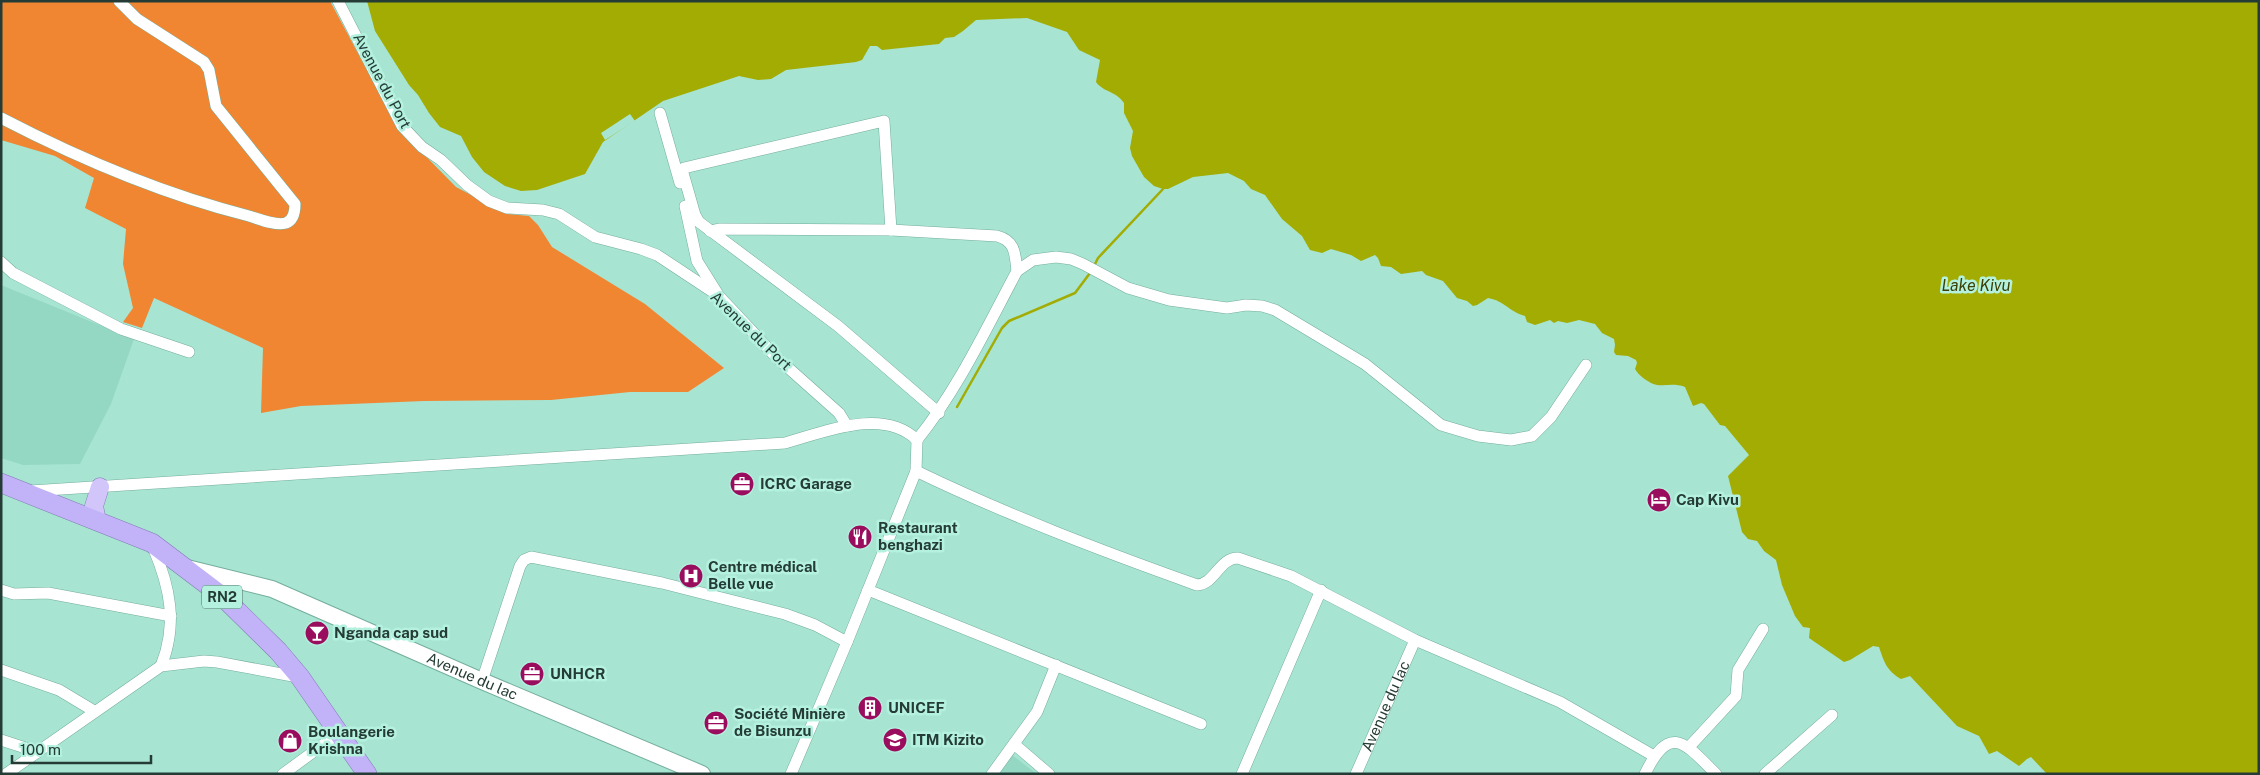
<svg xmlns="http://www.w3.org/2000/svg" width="2260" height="775" font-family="'Public Sans',sans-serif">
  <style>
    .built { fill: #94d8c4 }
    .forest { fill: #f18632 }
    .water { fill: #a2ac02 }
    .pier { fill: #a8e4d2 }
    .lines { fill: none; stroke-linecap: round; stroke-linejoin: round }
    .stream { stroke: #a2ac02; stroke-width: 2.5 }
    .minor-casing { stroke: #74ae9d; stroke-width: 12 }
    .secondary-casing { stroke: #74ae9d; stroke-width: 18 }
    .primary-casing { stroke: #817cb2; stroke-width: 19 }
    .trunk-casing { stroke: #817cb2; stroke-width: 20 }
    .minor { stroke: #fff; stroke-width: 11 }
    .secondary { stroke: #fff; stroke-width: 16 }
    .primary { stroke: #d1c5fa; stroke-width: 18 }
    .trunk { stroke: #c2b2f8; stroke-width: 19 }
    .labels { text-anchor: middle; stroke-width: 5; stroke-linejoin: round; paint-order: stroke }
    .shield { fill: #b5f1df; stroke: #507268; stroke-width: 1 }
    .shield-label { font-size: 14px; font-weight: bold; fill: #243c35 }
    .street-label { font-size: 15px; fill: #243c35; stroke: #b5f1df }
    .poi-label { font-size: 15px; font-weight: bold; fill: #243c35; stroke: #b5f1df; text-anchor: start }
    .water-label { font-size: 16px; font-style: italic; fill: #3b3f04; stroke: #b5f1df }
  </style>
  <rect width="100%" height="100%" fill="#a8e4d2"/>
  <g class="built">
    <path d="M1 285 134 339 111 404 80 464 23 465 1 458Z"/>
    <path d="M1012 755 1037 774H999Z"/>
  </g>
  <path class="forest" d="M1 1H330L398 128 456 187 507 214 529 216 538 225 552 247 645 304 724 368 688 392H630L551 400 424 401 301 406 261 413 263 348 154 298 142 328 123 322 133 308 123 264 126 229 85 208 94 178 55 156 1 140Z"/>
  <path class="water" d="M367 1H2259V774H2047L2031 757 2027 759 2019 766 1997 751 1989 754 1979 736 1957 726 1910 676 1901 679C1887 671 1884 662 1879 647L1873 646 1850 660 1844 662 1809 638 1810 628 1803 627 1795 616 1782 585 1776 560 1764 551 1757 541 1748 539 1742 532 1728 476 1749 455 1725 426 1720 425 1704 404 1701 403 1693 406 1685 387C1674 383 1667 386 1657 385 1650 384 1638 375 1635 369L1637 363 1636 360 1628 356 1616 355 1614 352 1615 345 1614 339 1602 333 1595 324 1579 320 1567 323 1558 321 1554 323 1550 320 1535 325 1527 322 1525 316C1508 311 1505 301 1488 298L1477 305 1473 306 1467 301 1457 298 1443 281 1426 275 1422 271 1401 274 1391 267 1381 266 1378 258 1375 255 1361 261 1351 255 1331 249 1322 253 1310 250 1302 236 1282 219 1265 195 1251 189 1244 181 1228 173 1193 177 1168 189H1163L1154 186 1144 177 1132 156 1130 148 1133 131 1124 113V103C1116 91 1103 92 1096 82L1100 60 1079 50 1067 32 1027 18 976 20 963 31 954 37 945 38 939 44 882 50 877 46H870L862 60 856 62 786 70 771 79 758 80 739 76 663 101 603 142 585 174 537 190 521 191 505 186 484 172 472 157 461 136 440 127 429 113 418 95 409 85 375 31Z"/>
  <path class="pier" d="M630 114 635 121 605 140 601 133Z"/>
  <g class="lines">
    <g class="stream">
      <path d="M1094 266 1098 258 1163 189"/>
      <path d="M957 407 1002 328 1009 321 1075 293 1090 273"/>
    </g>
    <defs>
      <g id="minor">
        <path d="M338 1 402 126 422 147 441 160 467 185 489 201 507 208 543 210 559 214 595 237 641 249 657 255 719 296 776 357 839 413 847 426"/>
        <path d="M660 113 680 183"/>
        <path d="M1 118C80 159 162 194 249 216 259 219 275 226 286 223 294 220 295 211 295 204L216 106 209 70 204 62 137 19 119 1"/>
        <path d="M685 206 697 261 717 293"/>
        <path d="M891 230 884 121 684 168 683 173 695 215 699 222 838 326 939 413"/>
        <path d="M710 231 719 229 891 230 997 236C1016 241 1015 255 1017 271"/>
        <path d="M1 262 13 273 121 329 189 352"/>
        <path d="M917 440C958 389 986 329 1017 271L1033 260 1056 257 1071 259 1083 264 1128 288 1169 300 1227 308 1246 305 1262 306 1275 310 1365 364 1441 425 1478 436 1511 440 1532 436 1551 417 1586 365"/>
        <path d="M916 471C1007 515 1102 551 1197 585 1215 584 1219 558 1238 558L1291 576 1415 640 1560 702 1654 756"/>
        <path d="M30 491 785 443C825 432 883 407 917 440"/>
        <path d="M153 547C170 587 178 624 161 666"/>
        <path d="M1 590 14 594 48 593 171 616"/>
        <path d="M868 590 1201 724"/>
        <path d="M1 670 59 690 94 711"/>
        <path d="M482 681 520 566 524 560 531 557 662 583 785 614 815 625 847 642"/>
        <path d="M1 740 38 752"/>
        <path d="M1014 744 1049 774"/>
        <path d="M1689 747 1736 696 1738 670 1763 629"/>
        <path d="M6 774 161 666 204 661 217 662 298 677"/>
        <path d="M283 774 339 733"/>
        <path d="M791 774 847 642 916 471 917 440"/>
        <path d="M992 774 1037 712 1056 665"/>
        <path d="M1242 774 1321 590"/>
        <path id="s1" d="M1356 774 1415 640"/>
        <path d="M1645 774C1670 722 1685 743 1716 774"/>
        <path d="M1765 774 1832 715"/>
      </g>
      <g id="secondary">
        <path id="s2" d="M187 568 272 589 482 681 702 774"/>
      </g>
      <path id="primary" d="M97 521 94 506 100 487"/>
      <path id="trunk" d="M1 483 152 543 222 596 278 651 300 677 367 774"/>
    </defs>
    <use href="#minor" class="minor-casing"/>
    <use href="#secondary" class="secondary-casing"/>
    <use href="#primary" class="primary-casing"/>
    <use href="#trunk" class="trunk-casing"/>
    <use href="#minor" class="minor"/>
    <use href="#secondary" class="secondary"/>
    <use href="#primary" class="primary"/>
    <use href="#trunk" class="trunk"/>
  </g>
  <defs>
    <symbol id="office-disc" viewBox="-11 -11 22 22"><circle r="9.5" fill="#9a0c5d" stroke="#b5f1df"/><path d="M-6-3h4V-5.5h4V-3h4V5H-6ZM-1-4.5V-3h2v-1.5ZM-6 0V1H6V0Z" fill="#fff"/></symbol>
    <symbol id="hotel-disc" viewBox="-11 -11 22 22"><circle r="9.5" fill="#9a0c5d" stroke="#b5f1df"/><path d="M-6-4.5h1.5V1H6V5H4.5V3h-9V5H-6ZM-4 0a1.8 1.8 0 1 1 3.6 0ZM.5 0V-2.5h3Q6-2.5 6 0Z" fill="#fff"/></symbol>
    <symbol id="restaurant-disc" viewBox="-11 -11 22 22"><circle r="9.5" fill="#9a0c5d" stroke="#b5f1df"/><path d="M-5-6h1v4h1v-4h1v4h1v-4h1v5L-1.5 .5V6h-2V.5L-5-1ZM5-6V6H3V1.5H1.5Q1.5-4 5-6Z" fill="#fff"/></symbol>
    <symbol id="hospital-disc" viewBox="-11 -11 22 22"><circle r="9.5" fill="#9a0c5d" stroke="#b5f1df"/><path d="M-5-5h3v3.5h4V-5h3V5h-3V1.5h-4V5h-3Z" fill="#fff"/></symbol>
    <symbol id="bar-disc" viewBox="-11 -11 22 22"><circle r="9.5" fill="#9a0c5d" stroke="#b5f1df"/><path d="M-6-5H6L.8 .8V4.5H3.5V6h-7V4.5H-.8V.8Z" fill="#fff"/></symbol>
    <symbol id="building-disc" viewBox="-11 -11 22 22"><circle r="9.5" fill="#9a0c5d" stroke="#b5f1df"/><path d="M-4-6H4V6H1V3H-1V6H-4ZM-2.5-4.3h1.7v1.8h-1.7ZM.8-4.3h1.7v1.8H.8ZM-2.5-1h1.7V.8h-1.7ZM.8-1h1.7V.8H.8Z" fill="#fff"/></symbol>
    <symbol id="university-disc" viewBox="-11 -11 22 22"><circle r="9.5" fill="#9a0c5d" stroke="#b5f1df"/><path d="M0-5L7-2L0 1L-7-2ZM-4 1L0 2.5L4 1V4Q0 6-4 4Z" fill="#fff"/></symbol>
    <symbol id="shop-disc" viewBox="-11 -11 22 22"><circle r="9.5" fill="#9a0c5d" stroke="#b5f1df"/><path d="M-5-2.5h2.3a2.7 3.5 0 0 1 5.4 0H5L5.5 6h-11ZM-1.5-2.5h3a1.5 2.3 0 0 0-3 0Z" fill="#fff"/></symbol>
  </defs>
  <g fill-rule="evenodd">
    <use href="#office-disc" x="728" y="470" width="28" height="28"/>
    <use href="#hotel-disc" x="1645" y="486" width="28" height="28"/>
    <use href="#restaurant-disc" x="846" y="523" width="28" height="28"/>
    <use href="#hospital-disc" x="677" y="562" width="28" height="28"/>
    <use href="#bar-disc" x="303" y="619" width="28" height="28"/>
    <use href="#office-disc" x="518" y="660" width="28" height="28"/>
    <use href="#building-disc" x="856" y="694" width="28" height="28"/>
    <use href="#office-disc" x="702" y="709" width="28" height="28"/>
    <use href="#university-disc" x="881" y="726" width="28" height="28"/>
    <use href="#shop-disc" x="276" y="727" width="28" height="28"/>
  </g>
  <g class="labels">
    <rect class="shield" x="202" y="585.5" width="40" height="23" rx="4"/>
    <g class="shield-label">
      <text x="222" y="602">RN2</text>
    </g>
    <g class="street-label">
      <text transform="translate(382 81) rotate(62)" y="5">Avenue du Port</text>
      <text transform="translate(751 331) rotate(44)" y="5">Avenue du Port</text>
      <text dy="5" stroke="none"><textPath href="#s2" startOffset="306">Avenue du lac</textPath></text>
      <text dy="5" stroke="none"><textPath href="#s1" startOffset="74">Avenue du lac</textPath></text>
    </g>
    <g class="poi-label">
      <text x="760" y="489">ICRC Garage</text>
      <text x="1676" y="505">Cap Kivu</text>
      <text x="878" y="533">Restaurant<tspan x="878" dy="17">benghazi</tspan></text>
      <text x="708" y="572">Centre médical<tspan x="708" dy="17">Belle vue</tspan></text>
      <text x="334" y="638">Nganda cap sud</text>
      <text x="550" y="679">UNHCR</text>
      <text x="888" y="713">UNICEF</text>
      <text x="734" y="719">Société Minière<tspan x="734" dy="17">de Bisunzu</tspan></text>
      <text x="308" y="737">Boulangerie<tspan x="308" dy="17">Krishna</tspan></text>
      <text x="912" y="745">ITM Kizito</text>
    </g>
    <g class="water-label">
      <text x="1976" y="291">Lake Kivu</text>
    </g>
  </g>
  <rect width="2260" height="775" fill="none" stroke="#243c35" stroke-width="5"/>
  <path d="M12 755v8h139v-8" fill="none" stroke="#243c35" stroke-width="2.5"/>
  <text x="20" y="755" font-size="15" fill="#243c35" stroke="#b5f1df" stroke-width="4" paint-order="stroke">100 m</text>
</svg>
